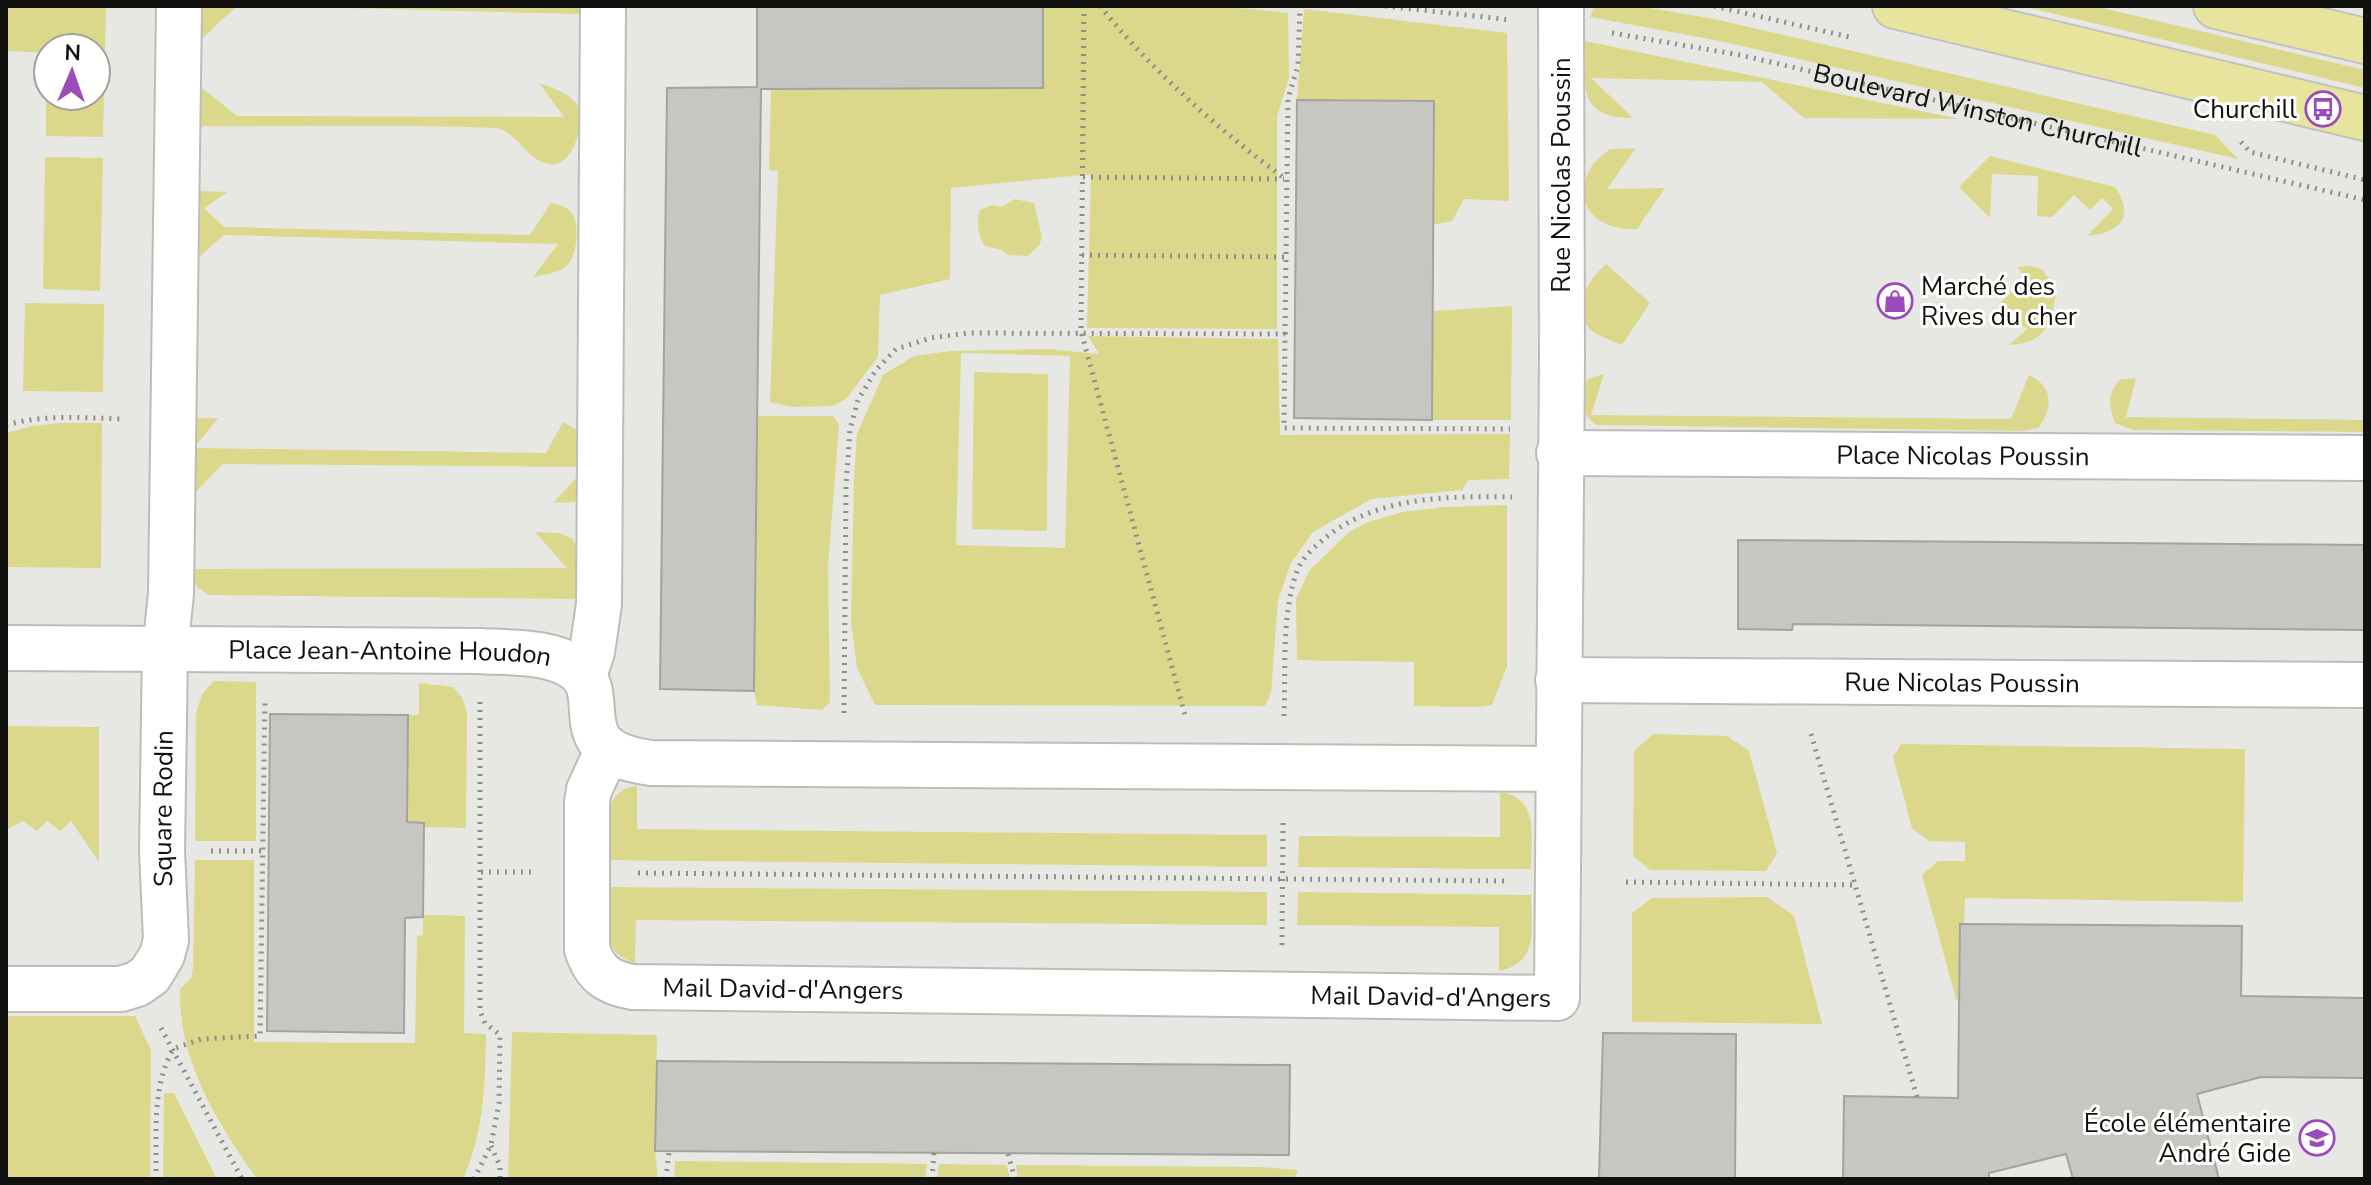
<svg xmlns="http://www.w3.org/2000/svg" width="2371" height="1185" font-family="'Nunito Sans',sans-serif">
  <style>
    .green { fill: #dcd88b; fill-rule: evenodd }
    .building { fill: #c6c6c2; stroke: #a3a39f; stroke-width: 2 }
    .lines { fill: none; stroke-linecap: round; stroke-linejoin: round }
    .street-casing { stroke: #bdbdb8; stroke-width: 48 }
    .primary-casing { stroke: #c1c1c1; stroke-width: 48 }
    .path { stroke: #8e8e8b; stroke-width: 5; stroke-dasharray: 2 6; stroke-linecap: butt }
    .street { stroke: #fff; stroke-width: 44 }
    .primary { stroke: #e8e49d; stroke-width: 44 }
    .labels { text-anchor: middle; stroke-width: 6; stroke-linejoin: round; paint-order: stroke }
    .street-label { font-size: 26px; fill: #111110; stroke: #fffffe }
    .poi-label { font-size: 26px; fill: #111110; stroke: #fffffe; text-anchor: end }
  </style>
  <rect width="100%" height="100%" fill="#e7e7e3"/>
  <g class="green">
    <path d="M6 6H106L103 137 46 136V53L6 51ZM48 48H96V96H48Z"/>
    <path d="M192 6H237L195 45Z"/>
    <path d="M270 6H579V14Z"/>
    <path d="M1043 6H1222L1288 13 1289 78 1277 116V329L1087 328 1091 174 951 188 950 279 880 295 878 357 846 399 833 406 792 407 770 402 778 171 769 170 771 89Z"/>
    <path d="M1594 6H1639L1714 19 2215 135 2238 159 1720 41 1590 17Z"/>
    <path d="M2022 6H2094L2365 70V88Z"/>
    <path d="M1304 9 1507 33 1509 201 1464 199 1452 221 1433 225 1434 101 1297 100Z"/>
    <path d="M1585 41 1960 119 1804 118 1762 82 1591 78 1633 118C1577 119 1584 84 1585 41Z"/>
    <path d="M191 79 237 116 564 117 539 83C552 88 567 92 576 103 588 117 574 162 555 164 528 167 518 129 494 128 393 124 290 127 189 126Z"/>
    <path d="M1636 148 1607 189 1665 188 1637 229C1602 231 1570 208 1589 171 1593 162 1603 155 1610 149Z"/>
    <path d="M1990 156 2115 187C2136 218 2119 233 2087 236L2113 209 2102 198 2090 210 2074 195 2052 217 2037 216 2038 176 1992 174 1990 218 1959 187Z"/>
    <path d="M45 157 103 158 100 291 43 289Z"/>
    <path d="M202 191 227 192 204 208 224 227 530 235 551 203C560 205 568 206 573 215 580 228 577 260 564 268 556 273 542 275 533 277L558 244 224 235 189 266 193 196Z"/>
    <path d="M1015 199 1034 203 1042 237 1039 246 1027 256 1008 255 1002 250 985 246C978 237 976 221 980 210L991 205 1002 207Z"/>
    <path d="M1606 264 1650 303 1622 345C1613 341 1600 337 1592 331 1568 310 1588 280 1606 264Z"/>
    <path d="M2031 266 2043 270 2056 293C2052 324 2044 344 2009 345L2027 329 1998 305 2026 277 2017 267Z"/>
    <path d="M25 303 104 304 103 392 23 391Z"/>
    <path d="M1512 306 1511 420H1432V311Z"/>
    <path d="M1088 336 1278 339 1280 435 1510 434 1509 479 1468 480 1462 490 1371 499 1313 532 1291 563 1278 600 1271 693 1265 706 875 705 857 668 851 622 854 475 857 434 883 375 914 356 950 351 1047 349 1099 354ZM961 353 1070 356 1065 548 956 545Z"/>
    <path d="M974 372 1048 374 1047 531 972 529Z"/>
    <path d="M1604 374 1591 415 2011 419 2029 375C2053 386 2054 408 2038 428L2022 431 1596 425C1580 412 1577 398 1588 379Z"/>
    <path d="M2136 378 2126 417 2365 420V432L2133 430 2115 423C2109 405 2107 395 2119 380Z"/>
    <path d="M757 416H833L839 425 828 566 830 702 822 710 757 705 754 691Z"/>
    <path d="M198 418H218L194 448 546 453 563 422C598 440 601 459 587 495L574 502 553 503 586 467 223 464 190 498 187 430 191 421Z"/>
    <path d="M60 423H102L101 568 6 567V433L32 426Z"/>
    <path d="M1507 505V666L1492 705 1476 707 1414 706V662L1297 660 1296 599 1309 571 1349 532 1368 522 1403 512 1444 507Z"/>
    <path d="M535 532 559 533 572 538 578 550 575 599 209 595 197 587 190 569 567 568Z"/>
    <path d="M214 681 256 682V841H195L196 714 202 694Z"/>
    <path d="M419 683 453 687 462 698 467 712 466 828 424 827V823L407 822 408 715H419Z"/>
    <path d="M6 726 99 727V862L71 821 60 831 47 821 37 831 23 821 6 830Z"/>
    <path d="M1653 734 1727 736 1749 751 1777 853 1766 871 1650 870 1633 856 1634 751Z"/>
    <path d="M1901 744 2245 749 2243 902 1965 898 1964 924H1961L1960 1000 1956 999 1922 875 1938 861H1965V842L1929 841 1912 828 1893 757Z"/>
    <path d="M637 786V829L1267 835V867L608 860C608 832 600 789 637 786Z"/>
    <path d="M1500 792C1540 797 1531 839 1531 869L1298 867 1299 836 1500 837Z"/>
    <path d="M195 860H254V1042L415 1043 417 936 423 935V915L465 916 464 1033 486 1034C485 1085 484 1132 463 1179H257C217 1122 178 1061 180 989L191 978 193 968Z"/>
    <path d="M608 887 1267 892V925L636 920 635 963C620 958 612 952 608 937Z"/>
    <path d="M1298 892 1531 895C1531 927 1540 963 1499 971V927L1297 925Z"/>
    <path d="M1767 897 1794 916 1822 1024 1632 1022V913L1652 898Z"/>
    <path d="M7 1016H135L151 1050 150 1179H6Z"/>
    <path d="M512 1032 657 1035 655 1150 658 1179H508Z"/>
    <path d="M164 1093H174L217 1179H163Z"/>
    <path d="M675 1161 927 1164 925 1179H674Z"/>
    <path d="M939 1164 1006 1165 1011 1179H937Z"/>
    <path d="M1016 1165 1259 1167 1298 1170 1294 1179H1018Z"/>
  </g>
  <g class="building">
    <path d="M757 6H1043V88L761 89 754 691 660 689 667 88 757 87Z"/>
    <path d="M1297 100 1434 101 1432 420 1294 418Z"/>
    <path d="M1738 540 2365 545V630L1793 624 1792 630 1738 629Z"/>
    <path d="M270 714 408 715 407 822 424 823 423 917 405 918 404 1033 267 1031Z"/>
    <path d="M1960 924 2242 926 2241 996 2365 998V1078L2261 1077 2197 1094 2219 1179H2073L2066 1154 1989 1173V1179H1843L1844 1096 1958 1098Z"/>
    <path d="M1603 1033 1736 1034 1735 1179H1599Z"/>
    <path d="M657 1061 1290 1065 1289 1155 655 1151Z"/>
  </g>
  <g class="lines">
    <defs>
      <g id="street">
        <path id="s2" d="M1559 453 2365 458"/>
        <path id="s3" d="M6 648 480 651C509 653 551 650 576 669 613 696 559 751 651 763L1558 769"/>
        <path d="M584 675 592 652 599 604 603 6"/>
        <path id="s4" d="M1558 680 2365 685"/>
        <path id="s5" d="M608 749 589 790 587 802V949C595 974 608 983 633 987L1557 998 1562 358 1561 6"/>
        <path id="s6" d="M6 989H121L137 984 150 975 162 955 166 940 162 851 165 650 171 594 179 6"/>
      </g>
      <g id="primary">
        <path d="M1895 6 2365 118"/>
        <path d="M2216 6 2365 41"/>
      </g>
    </defs>
    <use href="#street" class="street-casing"/>
    <use href="#primary" class="primary-casing"/>
    <g class="path">
      <path d="M1084 6 1081 331 1185 715"/>
      <path d="M1100 6C1151 70 1219 130 1284 178"/>
      <path d="M1385 6 1511 20"/>
      <path d="M1714 6 1854 38"/>
      <path id="s1" d="M1612 33 1740 55 2365 200"/>
      <path d="M2241 142 2250 152 2365 180"/>
      <path d="M1083 177 1284 179"/>
      <path d="M1082 255 1284 257"/>
      <path d="M1285 334 1288 98 1298 66 1300 6"/>
      <path d="M6 425C44 414 84 418 123 419"/>
      <path d="M844 713 846 486 850 429 858 400 876 370 896 349 931 338 967 333 1285 334 1284 428 1510 429"/>
      <path d="M1284 716C1286 669 1281 616 1297 571 1302 558 1314 547 1325 538 1377 496 1447 496 1512 497"/>
      <path d="M1811 734 1917 1097"/>
      <path d="M211 851H262"/>
      <path d="M481 872H536"/>
      <path d="M638 873 1508 881"/>
      <path d="M1626 882 1856 885"/>
      <path d="M1282 945 1283 819"/>
      <path d="M161 1028 242 1179"/>
      <path d="M491 1146 500 1166V1179"/>
      <path d="M1008 1154 1015 1179"/>
      <path d="M156 1179C157 1135 151 1089 173 1049L201 1039 260 1036 265 698"/>
      <path d="M474 1179 491 1145 499 1103 500 1035 485 1023 480 1011V701"/>
      <path d="M666 1179 669 1151"/>
      <path d="M932 1179 934 1153"/>
    </g>
    <use href="#street" class="street"/>
    <use href="#primary" class="primary"/>
  </g>
  <defs>
    <symbol id="bus-ring" viewBox="-11 -11 22 22"><circle r="9.5" fill="#fffffe" stroke="#9c4bbb" stroke-width="1.5"/><path d="M-5-6H5V4H4V6H2V4H-2V6H-4V4H-5ZM-3.5-4V0h7V-4ZM-3.5 1.2v1.5H-2V1.2ZM2 1.2v1.5H3.5V1.2Z" fill="#9c4bbb"/></symbol>
    <symbol id="shop-ring" viewBox="-11 -11 22 22"><circle r="9.5" fill="#fffffe" stroke="#9c4bbb" stroke-width="1.5"/><path d="M-5-2.5h2.3a2.7 3.5 0 0 1 5.4 0H5L5.5 6h-11ZM-1.5-2.5h3a1.5 2.3 0 0 0-3 0Z" fill="#9c4bbb"/></symbol>
    <symbol id="school-ring" viewBox="-11 -11 22 22"><circle r="9.5" fill="#fffffe" stroke="#9c4bbb" stroke-width="1.5"/><path d="M0-5L7-2L0 1L-7-2ZM-4 1L0 2.5L4 1V4Q0 6-4 4Z" fill="#9c4bbb"/></symbol>
  </defs>
  <g fill-rule="evenodd">
    <use href="#bus-ring" x="2303" y="89" width="40" height="40"/>
    <use href="#shop-ring" x="1875" y="281" width="40" height="40"/>
    <use href="#school-ring" x="2297" y="1118" width="40" height="40"/>
  </g>
  <g class="labels">
    <g class="street-label">
      <text dy="9" stroke="none"><textPath href="#s1" startOffset="374">Boulevard Winston Churchill</textPath></text>
      <text transform="translate(1561 175) rotate(-90)" y="9">Rue Nicolas Poussin</text>
      <text dy="9" stroke="none"><textPath href="#s2" startOffset="404">Place Nicolas Poussin</textPath></text>
      <text dy="9" stroke="none"><textPath href="#s3" startOffset="384">Place Jean-Antoine Houdon</textPath></text>
      <text dy="9" stroke="none"><textPath href="#s4" startOffset="404">Rue Nicolas Poussin</textPath></text>
      <text dy="9" stroke="none"><textPath href="#s6" startOffset="318">Square Rodin</textPath></text>
      <text dy="9" stroke="none"><textPath href="#s5" startOffset="418">Mail David-d'Angers</textPath></text>
      <text dy="9" stroke="none"><textPath href="#s5" startOffset="1066">Mail David-d'Angers</textPath></text>
    </g>
    <g class="poi-label">
      <text x="2297" y="118">Churchill</text>
      <text x="1921" y="295" text-anchor="start">Marché des<tspan x="1921" dy="30">Rives du cher</tspan></text>
      <text x="2291" y="1132">École élémentaire<tspan x="2291" dy="30">André Gide</tspan></text>
    </g>
  </g>
  <rect width="2371" height="1185" fill="none" stroke="#111110" stroke-width="16"/>
  <g transform="translate(72 72) rotate(2)"><circle r="38" fill="#fffffe" stroke="#a0a09f" stroke-width="2"/>
  <path d="M0-6L14 30L0 20L-14 30Z" fill="#9c4bbb"/>
  <text y="-12" font-size="22" font-weight="bold" text-anchor="middle" fill="#111110">N</text>
  </g>
</svg>
